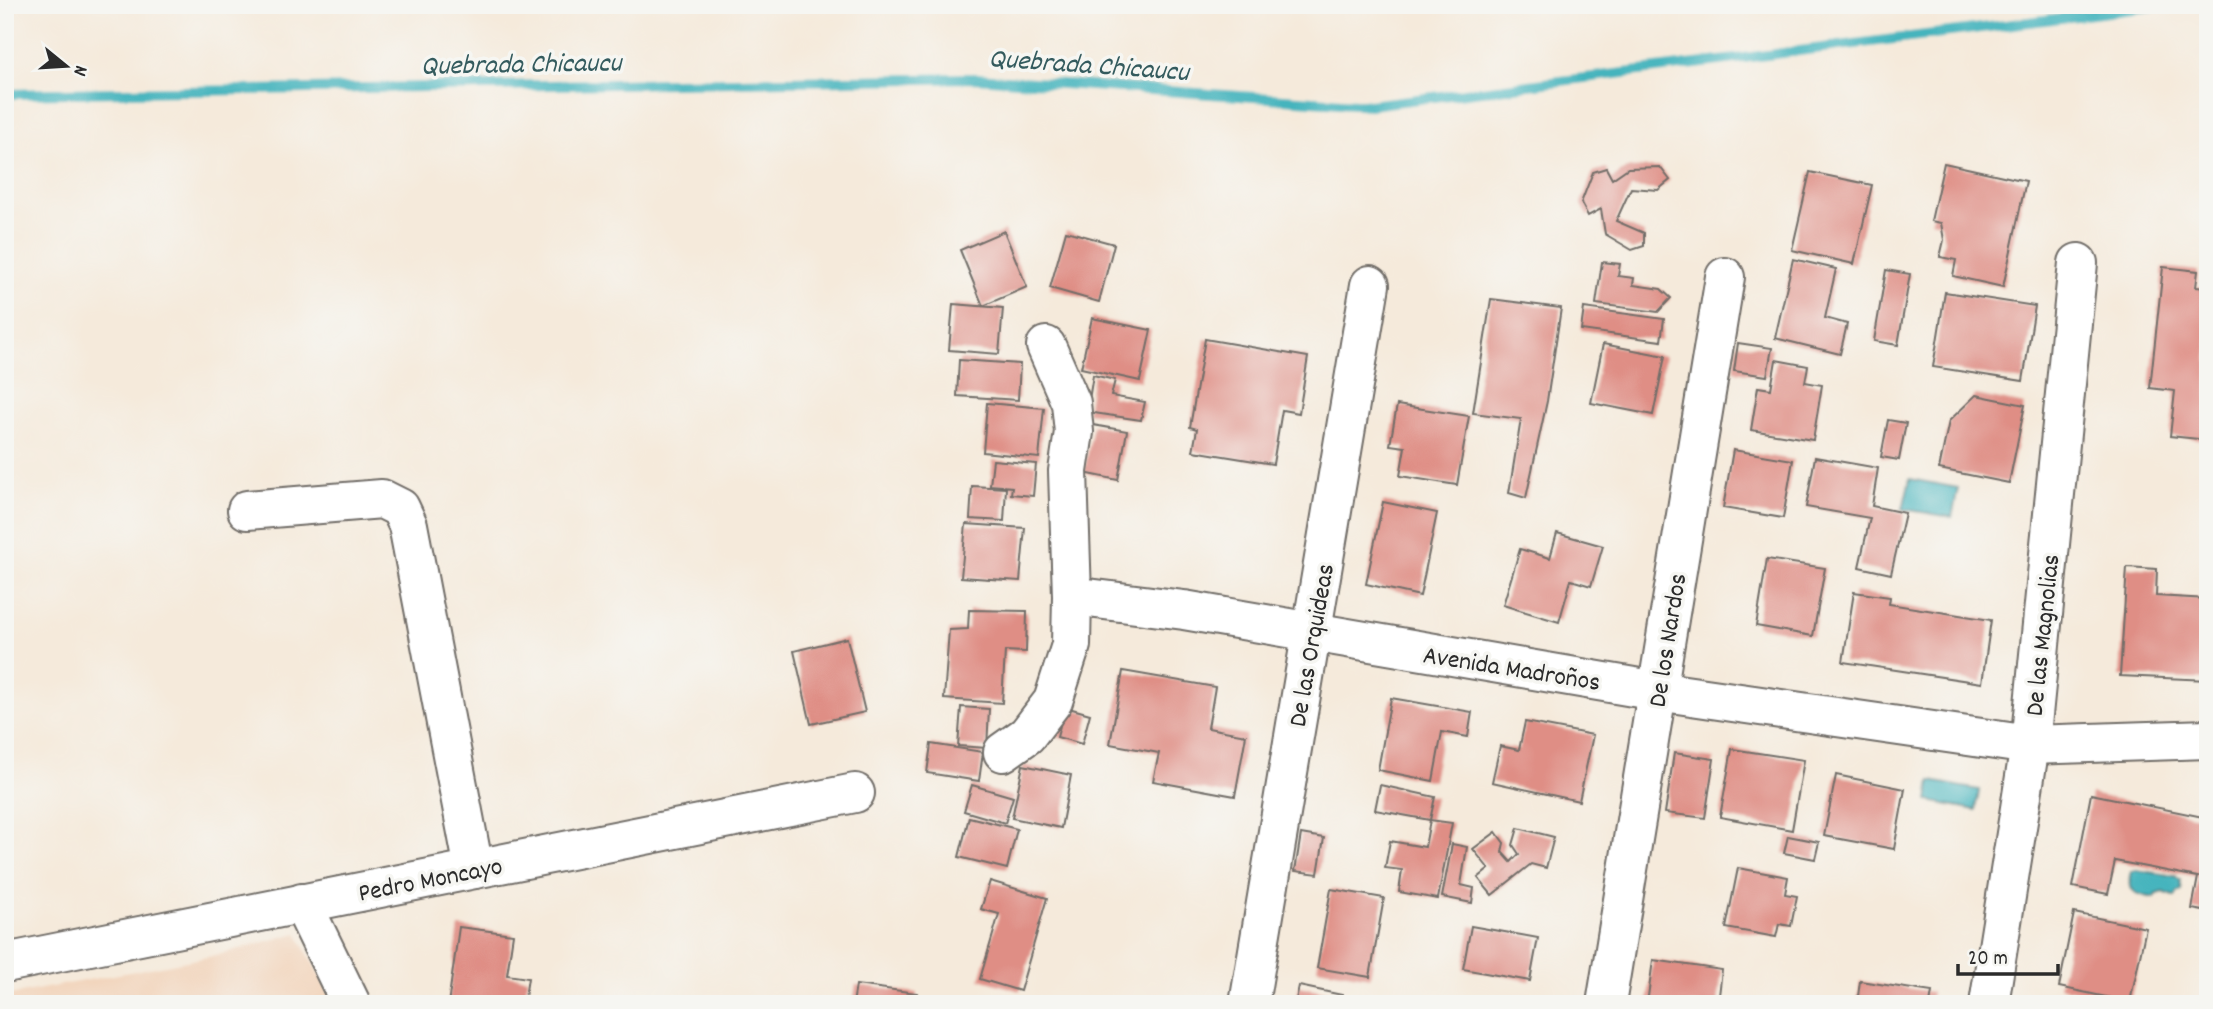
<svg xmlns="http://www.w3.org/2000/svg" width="2213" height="1009" font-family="Dekko,sans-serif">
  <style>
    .built { fill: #f2d5bd }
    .water { fill: #45b4bd; stroke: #387074; stroke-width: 2 }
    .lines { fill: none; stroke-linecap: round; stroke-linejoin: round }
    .stream { stroke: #45b4bd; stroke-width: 10 }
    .building { fill: #df8e85 }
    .minor-casing { stroke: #726e69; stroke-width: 42 }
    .minor { stroke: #fff; stroke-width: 38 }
    .labels { text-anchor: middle; stroke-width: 7; stroke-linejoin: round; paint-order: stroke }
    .street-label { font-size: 26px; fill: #2b2b2b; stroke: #f6f6f2 }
    .water-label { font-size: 28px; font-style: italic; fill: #345b5e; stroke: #f6f6f2 }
  </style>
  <rect width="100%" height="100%" fill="#f6f6f2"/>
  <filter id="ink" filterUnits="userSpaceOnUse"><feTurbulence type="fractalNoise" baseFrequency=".0143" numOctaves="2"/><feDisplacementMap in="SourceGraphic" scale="14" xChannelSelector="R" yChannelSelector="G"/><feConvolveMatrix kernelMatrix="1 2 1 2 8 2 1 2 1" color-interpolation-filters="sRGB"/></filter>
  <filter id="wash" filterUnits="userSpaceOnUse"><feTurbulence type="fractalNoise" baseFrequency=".00686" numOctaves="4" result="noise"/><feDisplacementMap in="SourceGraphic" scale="28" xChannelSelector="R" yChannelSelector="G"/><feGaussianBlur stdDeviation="1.57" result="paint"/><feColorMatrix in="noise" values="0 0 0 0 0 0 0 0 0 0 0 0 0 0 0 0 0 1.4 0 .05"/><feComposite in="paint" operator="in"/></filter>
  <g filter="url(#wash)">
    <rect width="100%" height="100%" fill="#f5eadb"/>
    <path class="built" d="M297 933 334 1004H5V996L218 955Z"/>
    <g class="water">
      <path d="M1910 479 1958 488 1952 517 1903 509Z"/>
      <path d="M1931 781 1979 790 1976 810 1928 801Z"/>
      <path d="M2136 870 2175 876 2180 880 2182 891 2178 892 2175 897 2164 892 2157 894 2155 898C2139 895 2125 893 2131 872Z"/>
    </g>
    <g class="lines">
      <path class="stream" d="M5 94 976 78 1370 105 2164 5"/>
    </g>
    <g id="blocks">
      <g class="building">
        <path d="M1944 163 2026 181 2003 287 1953 276 1956 260 1940 257 1944 240 1941 223 1931 221Z"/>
        <path d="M1660 167 1670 180 1658 190 1631 188 1616 221 1644 233V246L1632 250 1605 234 1601 209 1588 216 1581 203 1593 172 1606 168 1612 179 1628 168Z"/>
        <path d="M1810 172 1872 185 1854 264 1792 250Z"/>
        <path d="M1004 231 1027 287 983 306 960 250Z"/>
        <path d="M1066 231 1114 244 1099 302 1050 288Z"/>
        <path d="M1793 259 1836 269 1825 318 1847 324 1840 354 1775 338Z"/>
        <path d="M1602 262 1620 264 1618 276 1634 278 1633 285 1661 289 1671 298 1658 312 1596 304Z"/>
        <path d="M2163 267 2198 271 2196 287 2208 288V440L2170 436 2175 391 2150 388Z"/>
        <path d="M1886 270 1910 274 1898 345 1874 341Z"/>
        <path d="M1945 292 2035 306 2023 381 1933 367Z"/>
        <path d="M1491 299 1561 308 1547 401 1526 498 1509 493 1521 419 1473 413Z"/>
        <path d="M953 304 1003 308 999 354 949 350Z"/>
        <path d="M1584 308 1664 319 1661 341 1581 330Z"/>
        <path d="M1092 318 1151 330 1140 381 1081 368Z"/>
        <path d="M1205 339 1308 357 1299 413 1282 410 1273 464 1193 451 1197 429 1190 427Z"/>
        <path d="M1738 343 1772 348 1767 376 1734 371Z"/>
        <path d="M1603 344 1665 356 1653 415 1591 403Z"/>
        <path d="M959 360 1020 364 1018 400 957 396Z"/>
        <path d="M1776 360 1808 366 1805 382 1822 385 1813 440 1751 430 1758 387 1771 389Z"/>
        <path d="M1093 375 1115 380 1111 396 1145 402 1141 420 1087 412Z"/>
        <path d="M1976 395 2025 405 2009 483 1939 469 1949 421Z"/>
        <path d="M987 403 1044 408 1039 458 983 452Z"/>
        <path d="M1397 405 1469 416 1457 485 1400 476 1405 447 1390 445Z"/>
        <path d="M1888 420 1906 423 1899 460 1881 457Z"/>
        <path d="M1093 425 1127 431 1118 480 1084 473Z"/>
        <path d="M1733 450 1793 460 1783 518 1723 508Z"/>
        <path d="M1815 457 1878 468 1872 506 1905 513 1891 574 1859 567 1870 518 1806 507Z"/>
        <path d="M993 460 1036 464 1033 496 1011 494 1012 487 990 485Z"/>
        <path d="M972 486 1006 488 1004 521 970 519Z"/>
        <path d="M1383 502 1437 513 1420 596 1366 584Z"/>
        <path d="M966 524 1025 528 1020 581 961 577Z"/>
        <path d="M1557 533 1603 546 1591 586 1571 580 1559 622 1503 605 1520 549 1550 558Z"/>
        <path d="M1767 559 1825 568 1813 636 1756 626Z"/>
        <path d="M2127 567 2157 569 2156 596 2208 599V680L2120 676Z"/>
        <path d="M1854 592 1890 597 1889 604 1991 620 1982 683 1843 662Z"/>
        <path d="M969 610 1027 611 1026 652 1005 651 1002 703 944 699 949 630 968 629Z"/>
        <path d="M847 638 865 712 811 724 794 651Z"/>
        <path d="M1123 671 1215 687 1208 728 1246 735 1235 796 1153 781 1159 753 1110 744Z"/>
        <path d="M1391 698 1472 712 1468 737 1442 732 1433 781 1378 770Z"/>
        <path d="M961 707 989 709 987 748 958 746Z"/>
        <path d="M1065 707 1090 714 1082 744 1057 737Z"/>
        <path d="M1525 722 1593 735 1579 801 1492 782 1500 746 1519 750Z"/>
        <path d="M931 744 983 752 979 781 927 773Z"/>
        <path d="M1732 749 1804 760 1792 830 1720 817Z"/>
        <path d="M1674 753 1714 759 1705 818 1665 813Z"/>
        <path d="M1023 765 1071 775 1061 828 1012 818Z"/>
        <path d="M1836 775 1905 789 1894 849 1824 836Z"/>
        <path d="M972 785 1013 797 1005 823 964 811Z"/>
        <path d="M1380 785 1435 797 1430 820 1375 810Z"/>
        <path d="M2091 794 2208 818V912L2192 909 2198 877 2115 861 2108 894 2073 887Z"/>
        <path d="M969 817 1017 829 1007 869 959 857Z"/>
        <path d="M1430 820 1452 823 1438 899 1399 892 1402 870 1385 868 1390 841 1425 847Z"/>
        <path d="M1518 828 1554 837 1546 868 1531 864 1492 895 1478 878 1489 869 1473 849 1496 832 1504 843 1502 852 1511 862 1519 854 1513 845Z"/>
        <path d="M1301 834 1324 838 1318 874 1295 871Z"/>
        <path d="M1788 836 1819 842 1815 859 1784 853Z"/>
        <path d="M1452 844 1467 847 1461 885 1474 888 1472 903 1442 897Z"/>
        <path d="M1738 868 1788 877 1785 894 1797 896 1791 926 1779 924 1776 937 1726 928Z"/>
        <path d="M990 881 1047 898 1020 991 980 979 999 914 981 909Z"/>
        <path d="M1331 889 1384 898 1370 977 1317 968Z"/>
        <path d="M2074 913 2146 928 2130 1002 2059 987Z"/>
        <path d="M1471 926 1538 938 1530 981 1463 969Z"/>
        <path d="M459 927 513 934 507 975 528 978 524 1004H448Z"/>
        <path d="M1653 960 1722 970 1718 1004H1647Z"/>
        <path d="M1860 981 1932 992 1930 1004H1857Z"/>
        <path d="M856 985 917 993 915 1004H853Z"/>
        <path d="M1299 986 1342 995 1340 1004H1295Z"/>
      </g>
    </g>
  </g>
  <g filter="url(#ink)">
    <use href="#blocks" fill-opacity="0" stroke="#726e69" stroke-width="2"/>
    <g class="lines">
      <defs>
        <g id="minor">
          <path d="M1046 346 1071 403 1074 432 1068 471 1072 596 1184 610 1657 691 2030 745 2208 739"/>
          <path d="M247 510 382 499 400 508 408 525 474 869"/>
          <path d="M1003 752 1027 735 1053 701 1071 645 1072 596"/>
          <path d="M302 903 351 1004"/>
          <path d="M5 963 855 793"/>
          <path d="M1249 1004 1370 285"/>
          <path d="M1606 1004 1725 277"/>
          <path d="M1989 1004 2030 745 2078 263"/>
        </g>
      </defs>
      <use href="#minor" class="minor-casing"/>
      <use href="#minor" class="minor"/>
    </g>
  </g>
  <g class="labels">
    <g class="street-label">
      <text transform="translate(2041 635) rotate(-84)" y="9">De las Magnolias</text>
      <text transform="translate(1666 640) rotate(-81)" y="9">De los Nardos</text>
      <text transform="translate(1310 645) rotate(-80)" y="9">De las Orquideas</text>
      <text transform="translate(1512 667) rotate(9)" y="9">Avenida Madroños</text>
      <text transform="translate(430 878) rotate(-11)" y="9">Pedro Moncayo</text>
    </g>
    <g class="water-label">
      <text transform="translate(521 62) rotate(-1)" y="10">Quebrada Chicaucu</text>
      <text transform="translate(1089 63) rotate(4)" y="10">Quebrada Chicaucu</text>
    </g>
  </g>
  <rect width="2213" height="1009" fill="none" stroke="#f6f6f2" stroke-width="28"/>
  <g transform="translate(66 66) rotate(108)" stroke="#f6f6f2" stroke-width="5" paint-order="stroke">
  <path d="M0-5L12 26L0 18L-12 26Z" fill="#2b2b2b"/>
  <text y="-10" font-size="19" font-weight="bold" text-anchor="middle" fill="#2b2b2b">N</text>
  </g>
  <path d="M1958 964v10h100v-10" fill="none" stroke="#2b2b2b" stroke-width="3.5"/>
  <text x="1968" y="964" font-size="21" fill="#2b2b2b" stroke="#f6f6f2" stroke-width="5" paint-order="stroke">20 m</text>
</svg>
